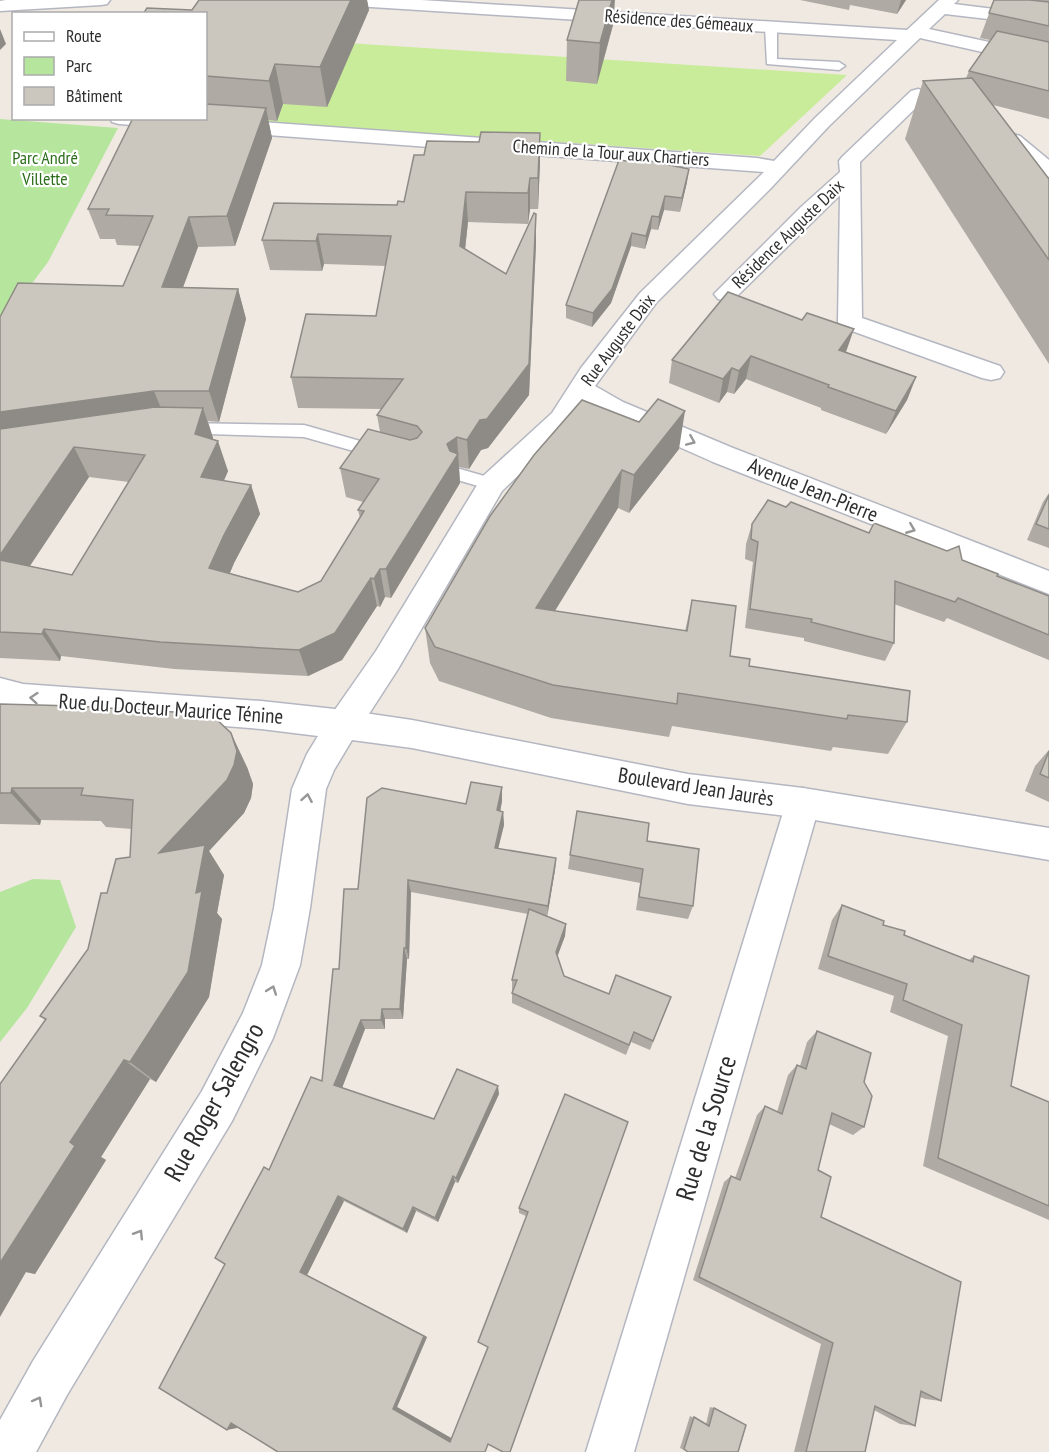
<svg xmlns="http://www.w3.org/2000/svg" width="1049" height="1452" font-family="'PT Sans Narrow',sans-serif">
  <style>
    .green { fill: #b6e59e }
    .pitch { fill: #c9ec9a }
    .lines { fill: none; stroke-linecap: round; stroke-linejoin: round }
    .lane-casing { stroke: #b4b7c1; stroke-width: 3 }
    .street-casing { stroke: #b4b7c1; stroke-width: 3 }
    .secondary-casing { stroke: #b4b7c1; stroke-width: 3 }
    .lane { fill: #fff; fill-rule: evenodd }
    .street { fill: #fff; fill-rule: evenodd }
    .secondary { fill: #fff; fill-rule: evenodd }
    .wall { fill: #afaba4; fill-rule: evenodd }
    .shaded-wall { fill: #8e8b86 }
    .building { fill: #cbc7bf; stroke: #8e8b86; stroke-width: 1.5 }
    .oneway { stroke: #969696 }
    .labels { text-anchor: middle; stroke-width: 4.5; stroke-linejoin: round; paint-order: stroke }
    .far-street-label { font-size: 18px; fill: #2e2e2e; stroke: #fff }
    .far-park-label { font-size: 18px; fill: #2c6e1b; stroke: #fff }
    .street-label { font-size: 21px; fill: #2e2e2e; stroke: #fff }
    .near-street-label { font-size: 26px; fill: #2e2e2e; stroke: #fff }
  </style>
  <rect width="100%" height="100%" fill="#efe9e1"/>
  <g class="green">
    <path d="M0 119 118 128 48 262 0 326Z"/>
    <path d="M33 879 60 880 76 927 27 1008 0 1042V892Z"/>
  </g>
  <path class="pitch" d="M206 34 847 75 760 156 206 118Z"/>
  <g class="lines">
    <defs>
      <g id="lane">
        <path d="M771 24 777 27V59L839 62 845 66 839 70 767 64 765 27Z"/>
        <path d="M182 423 304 425 388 449 391 453 388 457 382 459 304 437 176 433 174 429 176 425Z"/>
        <path d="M460 469 498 480 501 484 498 488 492 490 454 479 451 475 454 471Z"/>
      </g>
      <g id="street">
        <path d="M110 0 107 4 101 5 0 11V1L6 0Z"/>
        <path d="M330 0H421L907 30 939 0H958L954 4 1049 16V26L945 14 929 29 1049 55V67L920 38 829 126 771 188 656 303 595 386 623 402 733 448 1049 571V594L713 462 605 414 585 402 570 425 502 491 398 669 356 734 344 738 332 734 328 724 332 714 376 651 482 477 552 413 581 368 640 293 764 172 119 124 112 122 110 118H206L757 158 774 161 815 118 897 40 339 5 333 4Z"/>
        <path d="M918 89 925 91 928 95 925 99 860 162 862 318 1000 366 1004 372 1000 378 991 380 982 378 841 327 838 322 840 195 734 299 726 301 718 299 714 294 801 207 840 172 839 161 842 157 911 91Z"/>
        <path d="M1013 134 1020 136 1049 160V177L1042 175 1006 144 1003 140 1006 136Z"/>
        <path d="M803 788 815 792 820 803 634 1452H586L786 803 791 792Z"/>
      </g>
      <path id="secondary" d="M0 678 23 684 261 701 344 710 412 720 688 774 803 788 1049 828V860L803 818 688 804 412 748 352 740 334 770 326 789 310 908 300 965 273 1038 232 1121 67 1395 36 1452H0V1420L33 1361 202 1091 243 1013 262 965 274 908 292 789 307 754 318 736 261 729 23 710 0 704Z"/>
    </defs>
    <use href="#lane" class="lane-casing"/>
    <use href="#street" class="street-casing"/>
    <use href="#secondary" class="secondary-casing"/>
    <use href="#lane" class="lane"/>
    <use href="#street" class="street"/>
    <use href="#secondary" class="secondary"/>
  </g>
  <g class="wall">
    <path d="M199 0H367L369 10 327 107 283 104 277 121 268 120 272 138 235 246 198 247 183 287 238 289 246 319 219 422 208 421 213 438V440L228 471 224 481 251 485 260 514 234 563 230 573 298 592 321 581 360 518 358 510 363 502 346 497 340 468 380 432 377 415 382 409 298 408 291 377 376 316 386 266 324 264 322 271 270 270 262 240 397 205 404 202 540 162 538 209H530L528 224 468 222 465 249 506 274 536 214V244L529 395 488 448 481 450 469 469 459 467 460 483 391 598 385 597 380 607 377 606 342 660 308 676 174 669 61 656 60 661 0 658V317L123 286 140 246 117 245 115 239H100L88 209 206 118V14L192 10ZM89 477 129 482 72 575 30 566Z"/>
    <path d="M800 0H906L897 14 850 5 849 10Z"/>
    <path d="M994 0H1049V119L993 105 1049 179V364L905 139 923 81 966 78 969 71 990 40 980 38Z"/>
    <path d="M613 25 597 84 566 81 567 40Z"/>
    <path d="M619 160 687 182 680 212 664 210 658 230 651 229 645 249 631 246 611 303 592 327 566 318V305Z"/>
    <path d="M728 292 846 352 916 377 907 400 886 434 821 410V408L746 379 734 394 727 392 719 403 669 383 672 360Z"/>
    <path d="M679 449 629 513 618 508 555 611 685 631 692 600 730 656 749 666 907 722 888 754 833 747 831 751 672 726 669 737 551 718 439 681 430 663 425 628 490 516Z"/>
    <path d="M1049 493V548L1027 540 1043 502Z"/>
    <path d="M786 507 869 533 962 560 997 576 1049 596V660L947 618 944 622 894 604V643L885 661 804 641V638L745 628 753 562 745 559 746 544 752 524Z"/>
    <path d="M0 704 247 767 253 784 251 798 244 813 209 851 224 875 217 913 222 919 209 997 156 1082 150 1079 101 1157 106 1160 35 1274 26 1272 45 1020 40 1016 88 949 107 893 130 857 132 829 106 827 101 821 41 820 40 825 0 824Z"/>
    <path d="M1049 750V802L1025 791 1035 766Z"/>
    <path d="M502 787V801L500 811 503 812 504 825 498 849 556 858 555 870 547 916 566 924 565 936 557 956 564 976 609 994 671 997 650 1050 631 1042 626 1055 512 1003V980L528 914 411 892 409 959H407L403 1019H385V1029H365L342 1088 434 1119 499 1094 458 1183 455 1182 438 1222 416 1211 407 1233 344 1201 307 1275 427 1337 397 1407 452 1439 488 1347 526 1216 519 1213V1208L565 1094 489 1444 237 1427V1428L225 1264 269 1170 322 1081 339 969 358 889 466 804Z"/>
    <path d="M647 841 693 906 688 919 636 910 640 883 568 869 570 855Z"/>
    <path d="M842 905 904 935 969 960 974 956 1011 1086 1049 1102V1220L923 1166 948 1036 890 1012 894 996 818 969 832 920Z"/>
    <path d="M817 1031 864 1082V1127L853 1135 829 1124 818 1170 821 1217 941 1401 925 1399 920 1397 915 1426 900 1424 874 1410 865 1452H794L821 1344 693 1280 724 1182 731 1176 735 1178 757 1115 765 1106 777 1112 788 1075 797 1065 800 1066 807 1042Z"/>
    <path d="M710 1407 714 1408 738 1452H688L680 1448 690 1416 706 1424Z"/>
  </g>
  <g class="shaded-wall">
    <path d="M351 0H367L369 10 327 107 320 67Z"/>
    <path d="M612 0H615L613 25 597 84 600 43Z"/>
    <path d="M901 0H906L897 14Z"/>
    <path d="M0 29 6 44 0 50Z"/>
    <path d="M275 64 283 104 277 121 269 81Z"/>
    <path d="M266 108 272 138 235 246 227 216Z"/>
    <path d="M540 133V162L538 209V178Z"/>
    <path d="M689 169 687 182 680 212 682 198Z"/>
    <path d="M530 178V209L528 224V193Z"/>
    <path d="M466 192 468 222 462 277 460 246Z"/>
    <path d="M665 196 664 210 658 230 659 217Z"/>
    <path d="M536 214V244L529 395 488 448 481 450 469 469 467 440Z"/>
    <path d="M652 216 651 229 645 249 646 236Z"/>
    <path d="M189 217 198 247 172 317 162 287Z"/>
    <path d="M632 233 631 246 611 303 592 327 593 313Z"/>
    <path d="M318 234 324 264 322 271 316 241Z"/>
    <path d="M238 289 246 319 219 422 209 391Z"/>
    <path d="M854 329 846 352 839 350Z"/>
    <path d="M751 356 746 379 734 394 739 371Z"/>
    <path d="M732 368 727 392 719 403 723 379Z"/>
    <path d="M916 377 907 400 886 434 896 411Z"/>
    <path d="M154 391 166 421 0 445V412Z"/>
    <path d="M203 408 213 438 205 464 195 434Z"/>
    <path d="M685 411 679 449 629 513 634 475Z"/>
    <path d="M457 437 460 483 391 598 386 569 447 444Z"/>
    <path d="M218 441 228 471 212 506 201 477Z"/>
    <path d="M74 447 89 477 15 588 0 565V555Z"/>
    <path d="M622 470 618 508 535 643 536 608Z"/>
    <path d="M251 485 260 514 234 563 220 596 209 568 224 535Z"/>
    <path d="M380 569 385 597 380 607 374 579Z"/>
    <path d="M371 578 377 606 342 660 308 676 299 650Z"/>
    <path d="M44 629 61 656 60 661 42 634Z"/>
    <path d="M231 733 247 767 253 784 251 798 244 813 209 851 224 875 217 913 222 919 209 997 156 1082 130 1062 159 853Z"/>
    <path d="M502 787V801L498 824 497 810Z"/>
    <path d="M12 788 41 820 40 825 11 793Z"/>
    <path d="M503 812 504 825 495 861V848Z"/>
    <path d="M556 858 555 870 547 918 548 906Z"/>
    <path d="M408 880 411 892 409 959 406 948Z"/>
    <path d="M566 924 565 936 555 963 556 952Z"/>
    <path d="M404 948 407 959 403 1019 400 1009Z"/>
    <path d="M382 1009 385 1019V1029L381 1020Z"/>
    <path d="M361 1020 365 1029 340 1093 334 1085Z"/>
    <path d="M124 1060 150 1079 101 1157 106 1160 35 1274 26 1272 0 1317V1263L70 1142Z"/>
    <path d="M498 1086 499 1094 458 1183 456 1178Z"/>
    <path d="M453 1176 455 1182 438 1222 435 1218Z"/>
    <path d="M338 1196 344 1201 307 1275 427 1337 397 1407 453 1439 450 1442 393 1409 300 1272Z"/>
    <path d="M413 1207 416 1211 407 1233 403 1229Z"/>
    <path d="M240 1421 237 1428 227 1430 231 1423Z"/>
  </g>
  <g class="building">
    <path d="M199 0H351L320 67 275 64 269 81 206 76V14H143L147 8 192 10Z"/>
    <path d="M579 0H612L600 43 567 40Z"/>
    <path d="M994 0H1030L1049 2V26L989 13Z"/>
    <path d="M997 31 1049 42V91L969 71Z"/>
    <path d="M972 78 1049 179V260L923 81Z"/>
    <path d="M206 104 266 108 227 216 189 217 162 287 238 289 209 391H154L0 412V317L18 283 123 286 153 216 106 215 109 209H88L133 118H206Z"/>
    <path d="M481 132 540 133 538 178H530L528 193 466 192 460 246 506 274 534 213 536 214 529 364 487 419 480 420 467 440 457 437 447 444 450 451 458 454 386 569H380L374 579 371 578 335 633 299 650 160 642 44 629 42 634 0 632V560L72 575 145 455 74 447 0 555V429L155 407 203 408 195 434 218 441 201 477 251 485 224 535 209 568 298 592 321 581 364 511 358 510 379 479 340 468 368 429 410 440 417 438 422 432 417 426 377 415 403 379 291 377 306 314 376 316 391 236 318 234 316 241 262 240 274 203 397 205 398 201 404 202 414 155H424L427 141 479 142Z"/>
    <path d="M630 157 689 169 682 198 665 196 659 217 652 216 646 236 632 233 612 289 593 313 566 305 619 160 627 161Z"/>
    <path d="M728 292 802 320 807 313 854 329 839 350 916 377 896 411 828 387 829 385 751 356 739 371 732 368 723 379 672 360Z"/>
    <path d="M658 399 685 411 634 475 622 470 536 608 687 631 692 600 736 606 730 656 750 659 749 666 910 691 907 722 848 715 847 719 678 693 677 704 553 685 435 647 425 628 490 516 534 455 582 400 639 422Z"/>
    <path d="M1049 495V529L1036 524Z"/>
    <path d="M768 500 786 507 791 502 869 533 874 523 947 551 959 546 962 560 998 574 997 576 1049 596V635L958 598 955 602 895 581 894 643 811 622 812 619 750 609 758 542 751 539 752 524Z"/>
    <path d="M0 704 75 706 191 713 215 718 231 733 237 751 234 765 227 780 159 853 205 845 196 893 202 891 188 972 130 1062 124 1060 70 1142 75 1146 0 1263V1084L46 1019 40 1016 88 949 101 893H107L116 859 130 857 133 800 81 795 83 788H12L11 793H0Z"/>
    <path d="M1049 751V778L1040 774Z"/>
    <path d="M471 782 502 787 497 810 503 812 495 848 556 858 548 906 408 880 406 948H404L400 1009H382L381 1020H361L334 1085 434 1119 457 1069 498 1086 456 1178 453 1176 435 1218 413 1207 403 1229 338 1196 300 1272 424 1336 393 1409 450 1442 488 1347 478 1342 528 1212 519 1208 565 1094 628 1122 510 1452H503L488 1444 485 1452H278L231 1423 227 1430 159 1388 225 1264 215 1258 264 1167 269 1170 311 1077 322 1081 333 969H339L344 889H358L367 798 382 788 466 804Z"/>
    <path d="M577 811 649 823 647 841 699 849 693 906 639 897 643 869 570 855Z"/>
    <path d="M842 905 884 921 883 925 905 931 904 935 973 962 974 956 1029 976 1011 1086 1049 1102V1206L938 1158 962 1025 903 1000 907 984 828 956Z"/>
    <path d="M529 909 566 924 556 952 564 976 609 994 616 975 671 997 653 1041 634 1032 629 1045 512 993 517 980H512Z"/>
    <path d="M817 1031 871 1053 864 1082 872 1096 864 1127 832 1113 818 1170 831 1177 821 1217 961 1282 941 1401 921 1391 915 1426 875 1406 865 1452H806L833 1343 699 1277 731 1176 740 1180 765 1106 782 1114 797 1065 806 1069Z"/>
    <path d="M714 1408 746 1425 738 1452H688L684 1449 694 1417 709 1426Z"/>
  </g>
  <defs><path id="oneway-chevron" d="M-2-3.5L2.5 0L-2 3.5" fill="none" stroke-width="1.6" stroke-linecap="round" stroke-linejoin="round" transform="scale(1.5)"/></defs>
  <g class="oneway">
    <use href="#oneway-chevron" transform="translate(691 441) rotate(23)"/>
    <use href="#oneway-chevron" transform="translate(911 529) rotate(22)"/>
    <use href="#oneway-chevron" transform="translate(34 698) rotate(-175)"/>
    <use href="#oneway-chevron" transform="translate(307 798) rotate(-80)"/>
    <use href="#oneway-chevron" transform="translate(272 990) rotate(-70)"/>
    <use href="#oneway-chevron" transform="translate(139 1234) rotate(-58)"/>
    <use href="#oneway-chevron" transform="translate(38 1401) rotate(-61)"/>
  </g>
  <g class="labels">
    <g class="far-street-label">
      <text transform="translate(679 21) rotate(4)" y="6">Résidence des Gémeaux</text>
      <text transform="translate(611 153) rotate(4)" y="6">Chemin de la Tour aux Chartiers</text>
      <text transform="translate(788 234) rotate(-44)" y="6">Résidence Auguste Daix</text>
      <text transform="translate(618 340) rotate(-53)" y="6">Rue Auguste Daix</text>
    </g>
    <g class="far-park-label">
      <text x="45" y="164">Parc André<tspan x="45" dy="21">Villette</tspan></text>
    </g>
    <g class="street-label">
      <text transform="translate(813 490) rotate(22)" y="7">Avenue Jean-Pierre</text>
      <text transform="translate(171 709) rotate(4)" y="7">Rue du Docteur Maurice Ténine</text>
      <text transform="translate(696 787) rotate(9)" y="7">Boulevard Jean Jaurès</text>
    </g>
    <g class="near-street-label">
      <text transform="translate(214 1102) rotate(-61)" y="9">Rue Roger Salengro</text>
      <text transform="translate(706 1128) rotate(-73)" y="9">Rue de la Source</text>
    </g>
  </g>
  <rect x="12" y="12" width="195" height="108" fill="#ffffff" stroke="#ababab" stroke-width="1.5"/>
  <rect x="24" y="32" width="30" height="9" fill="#ffffff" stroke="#ababab" stroke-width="1.5"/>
  <text x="66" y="42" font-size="18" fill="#2e2e2e">Route</text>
  <rect x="24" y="57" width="30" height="18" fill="#b6e59e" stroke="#ababab" stroke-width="1.5"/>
  <text x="66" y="72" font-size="18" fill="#2e2e2e">Parc</text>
  <rect x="24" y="87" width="30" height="18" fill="#cbc7bf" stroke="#ababab" stroke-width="1.5"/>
  <text x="66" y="102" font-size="18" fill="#2e2e2e">Bâtiment</text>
</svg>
